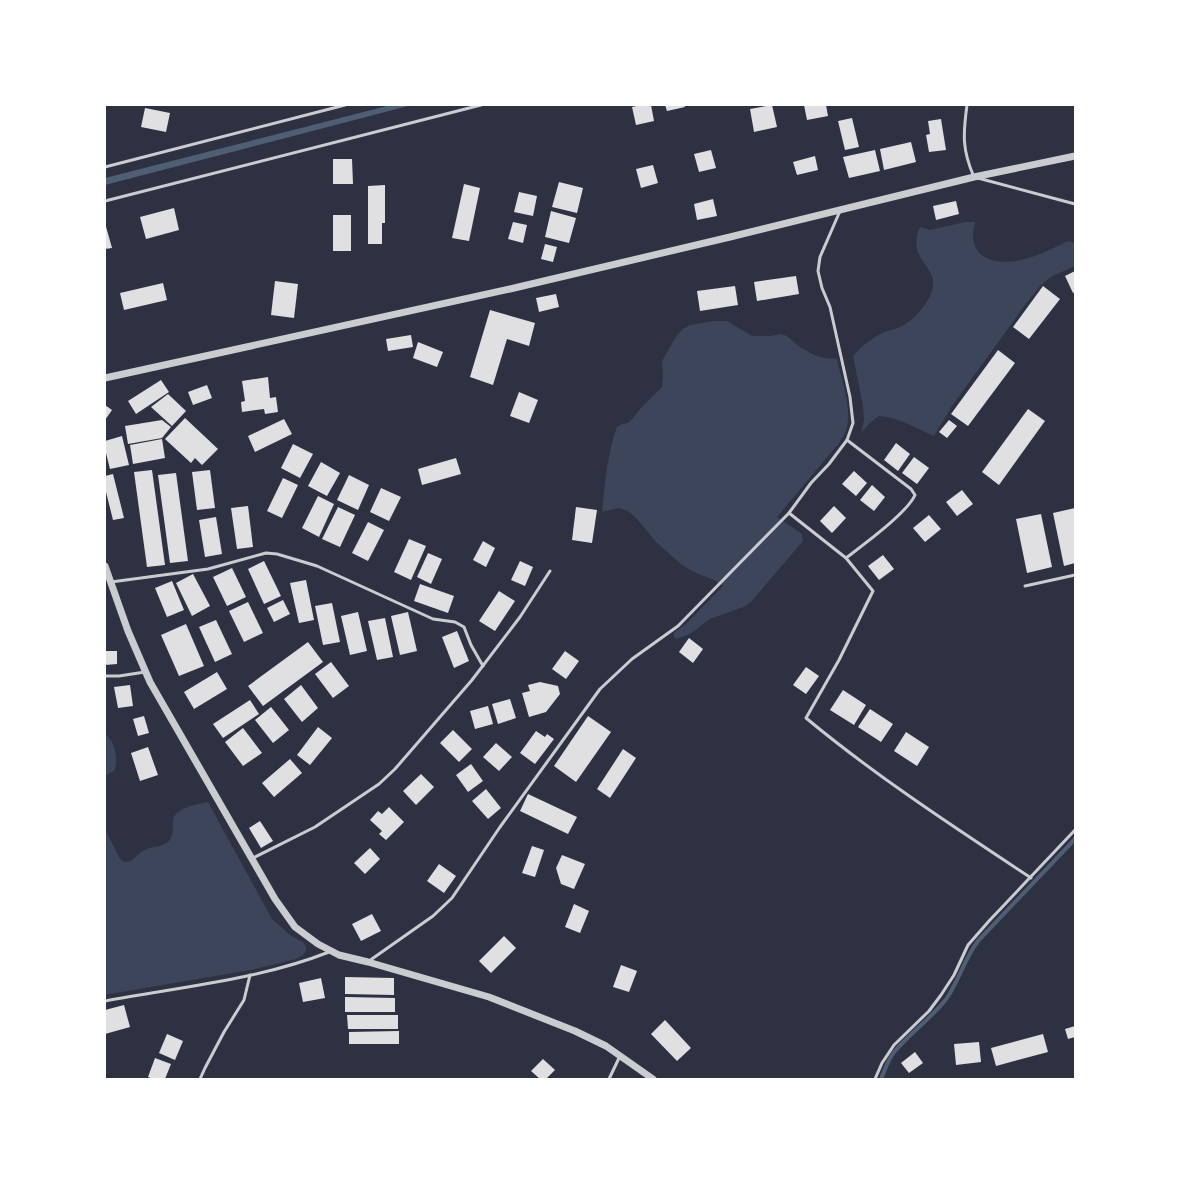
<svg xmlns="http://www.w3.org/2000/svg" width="1180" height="1184" font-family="Merriweather,serif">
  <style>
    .green { fill: #3c4559 }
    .water { fill: #4f5d75 }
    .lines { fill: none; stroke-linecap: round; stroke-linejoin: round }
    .stream { stroke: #4f5d75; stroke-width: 4 }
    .building { fill: #e0e0e3 }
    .service { stroke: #caccd0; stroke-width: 3 }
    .tertiary { stroke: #caccd0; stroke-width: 7 }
  </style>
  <rect width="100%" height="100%" fill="#2d3142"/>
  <g class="green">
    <path d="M965 222H975C974 228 972 236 974 243 979 264 1008 264 1025 259 1040 255 1054 248 1068 241L1075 243V266L1051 277 1041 285 1025 305 952 406 934 436C916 428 898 417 879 416L871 422 861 433 864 420 863 406 853 356C860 347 871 339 882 333 888 330 895 330 902 326 916 319 938 294 932 277 931 273 928 269 926 266 916 251 913 244 920 227L930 230Z"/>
    <path d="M714 321H727L752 336H769L781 334 787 336 800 347 814 355 825 358 837 359C841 378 852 408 847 426 846 433 843 437 839 443L777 517 802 534 803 541 751 602 746 606 710 619 690 634 676 639 674 637V633L687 623 723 586 714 580 696 573 682 565 656 542 637 519 628 511 619 508 602 512C605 484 607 453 617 427L622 424 628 423 632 419 641 408 662 387 663 376 662 361 677 335 683 329 690 325Z"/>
    <path d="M105 734C115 739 119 762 114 771L105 776Z"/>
    <path d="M208 802 272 919 290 935 303 942 306 947V951L303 955 296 959 251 970 110 994H105V829L120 859 124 862C134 862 136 854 145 850 152 846 162 847 168 842 174 836 172 829 173 821 174 808 197 804 208 802Z"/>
  </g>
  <path class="water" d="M391 105H412L105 185V178Z"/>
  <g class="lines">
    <path class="stream" d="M881 1079C885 1070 888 1059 895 1051 911 1032 932 1018 947 998 959 980 965 958 978 941L1075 839"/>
  </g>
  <g class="building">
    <path d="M641 105H651L654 121 636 125 632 107Z"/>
    <path d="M665 105H684L685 107 667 111Z"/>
    <path d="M772 105 777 127 754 132 750 109Z"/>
    <path d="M804 105H826L828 116 807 120Z"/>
    <path d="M145 108 170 113 166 132 141 127Z"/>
    <path d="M852 118 859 147 845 150 838 121Z"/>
    <path d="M941 119 946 150 929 152 926 135 930 134 928 121Z"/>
    <path d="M911 142 916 162 884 170 880 149Z"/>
    <path d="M711 150 716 168 699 172 694 154Z"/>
    <path d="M875 150 880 171 849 178 843 157Z"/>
    <path d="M815 156 818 170 797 175 793 162Z"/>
    <path d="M333 159H352L353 184H333Z"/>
    <path d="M653 165 658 183 641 188 636 169Z"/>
    <path d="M559 182 583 188 577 213 552 207Z"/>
    <path d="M464 184 480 188 469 241 452 238Z"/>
    <path d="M385 185V223H382V244H368V186Z"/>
    <path d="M519 192 537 196 533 216 514 212Z"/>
    <path d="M713 199 717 216 697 220 694 204Z"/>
    <path d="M956 201 959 214 936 220 933 206Z"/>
    <path d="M174 208 179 230 146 239 140 217Z"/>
    <path d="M551 211 576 218 569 243 545 237Z"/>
    <rect x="333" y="215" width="18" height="36"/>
    <path d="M513 222 527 225 523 243 508 239Z"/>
    <path d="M105 223 112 248 105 249Z"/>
    <path d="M545 244 557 247 553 262 541 259Z"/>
    <path d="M1075 271V292L1073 293 1065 276Z"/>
    <path d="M796 276 799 294 757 301 754 282Z"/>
    <path d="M275 281 298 284 294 318 271 315Z"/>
    <path d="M163 283 167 300 124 310 120 293Z"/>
    <path d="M735 286 738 305 700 311 697 291Z"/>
    <path d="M1043 286 1060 299 1029 339 1013 327Z"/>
    <path d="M556 294 559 307 539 312 536 298Z"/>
    <path d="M490 310 535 323 529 346 507 339 493 385 470 377Z"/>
    <path d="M411 335 413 347 388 351 386 339Z"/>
    <path d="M418 342 443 352 437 367 413 358Z"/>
    <path d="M998 350 1015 363 968 426 951 414Z"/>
    <path d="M268 377 270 398 276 397 278 412 265 414 264 409 242 412 241 402 245 401 242 381Z"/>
    <path d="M161 380 169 392 136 414 128 401Z"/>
    <path d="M207 385 212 398 193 405 188 392Z"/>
    <path d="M519 392 538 400 529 423 510 416Z"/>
    <path d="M168 394 186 411 172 426 151 407Z"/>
    <path d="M105 405 112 410 105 420Z"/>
    <path d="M1028 409 1045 421 999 485 982 472Z"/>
    <path d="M185 418 218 449 202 465 195 458 191 463 165 439Z"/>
    <path d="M284 419 292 434 255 452 248 436Z"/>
    <path d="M162 420 171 427 162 438 128 444 125 426Z"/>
    <path d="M949 420 957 426 947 438 939 432Z"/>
    <path d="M122 436 129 465 110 469 105 449V441Z"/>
    <path d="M162 439 165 458 133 464 130 445Z"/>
    <path d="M896 443 910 454 898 471 884 460Z"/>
    <path d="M293 444 313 454 300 478 281 468Z"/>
    <path d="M914 457 929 468 917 484 902 473Z"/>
    <path d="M456 458 461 474 422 485 418 469Z"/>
    <path d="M321 462 340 473 327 496 308 486Z"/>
    <path d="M152 470 165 565 147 567 134 472Z"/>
    <path d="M210 470 215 508 197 510 192 472Z"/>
    <path d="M854 471 867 483 856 496 842 484Z"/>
    <path d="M176 473 188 561 170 563 158 475Z"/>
    <path d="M113 474 124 518 113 520 105 488V476Z"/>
    <path d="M349 475 369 485 358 510 337 500Z"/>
    <path d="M283 478 298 485 282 518 267 511Z"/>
    <path d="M872 485 885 497 874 511 860 500Z"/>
    <path d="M381 488 401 497 389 521 370 512Z"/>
    <path d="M962 490 973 504 957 516 946 502Z"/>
    <path d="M318 496 334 504 319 537 302 528Z"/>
    <path d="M248 506 253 547 237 549 231 508Z"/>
    <path d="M834 506 846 518 832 533 820 521Z"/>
    <path d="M338 507 355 515 340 547 322 539Z"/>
    <path d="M576 507 597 510 592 543 572 540Z"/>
    <path d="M1075 508V563L1064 566 1053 513Z"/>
    <path d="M1041 514 1052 567 1027 573 1016 519Z"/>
    <path d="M929 515 941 529 925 542 913 528Z"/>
    <path d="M216 517 222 554 205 557 199 520Z"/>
    <path d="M368 522 384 530 368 561 352 553Z"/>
    <path d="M409 539 426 546 411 580 394 572Z"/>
    <path d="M483 541 495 548 486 567 473 560Z"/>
    <path d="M428 553 442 559 431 584 417 577Z"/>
    <path d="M883 555 894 569 879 580 868 566Z"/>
    <path d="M264 561 281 596 264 604 248 569Z"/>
    <path d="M520 561 533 567 525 586 511 580Z"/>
    <path d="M232 568 246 597 227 606 213 577Z"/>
    <path d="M193 574 210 606 192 616 176 583Z"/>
    <path d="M306 580 314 620 299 623 290 583Z"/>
    <path d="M172 581 184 610 167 617 155 588Z"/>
    <path d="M420 584 454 596 448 613 414 601Z"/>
    <path d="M499 591 515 601 495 631 479 621Z"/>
    <path d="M283 600 290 614 274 622 267 608Z"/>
    <path d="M248 602 263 633 244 642 229 611Z"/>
    <path d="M332 603 340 642 323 645 315 606Z"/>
    <path d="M358 612 367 651 350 655 341 616Z"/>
    <path d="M408 612 417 651 400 655 391 616Z"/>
    <path d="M385 618 393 657 377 660 368 621Z"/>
    <path d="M216 620 232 654 215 662 199 627Z"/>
    <path d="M186 624 204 666 179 676 161 635Z"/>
    <path d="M457 631 469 661 454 668 442 637Z"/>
    <path d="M689 638 703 649 693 663 679 652Z"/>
    <path d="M308 642 323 662 263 706 248 686Z"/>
    <path d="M105 651H117V664L105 665Z"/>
    <path d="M565 651 579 661 566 679 552 669Z"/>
    <path d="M331 662 349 686 333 698 315 674Z"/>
    <path d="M806 667 819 676 806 694 793 685Z"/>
    <path d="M217 672 227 689 194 709 184 692Z"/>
    <path d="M540 682 558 686 560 694 546 712 529 717 522 693 530 691 528 685Z"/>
    <path d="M130 685 133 706 118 708 114 687Z"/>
    <path d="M301 685 318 708 302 722 284 699Z"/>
    <path d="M843 690 866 705 854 725 830 710Z"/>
    <path d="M510 699 516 718 498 724 492 704Z"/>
    <path d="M250 700 259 714 223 738 213 724Z"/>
    <path d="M488 706 493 724 475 729 470 711Z"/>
    <path d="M271 707 289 730 273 743 255 720Z"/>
    <path d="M870 709 893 724 881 742 858 727Z"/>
    <path d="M144 716 149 733 138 736 133 719Z"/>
    <path d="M588 716 611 732 576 782 554 766Z"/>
    <path d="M318 727 332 738 310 765 297 755Z"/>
    <path d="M243 728 262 753 243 766 225 742Z"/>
    <path d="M453 730 472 749 459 762 440 743Z"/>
    <path d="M536 731 545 737 547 734 554 739 535 764 520 753Z"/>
    <path d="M906 732 929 747 917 766 894 751Z"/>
    <path d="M496 743 512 757 499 771 483 757Z"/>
    <path d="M148 747 158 775 140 781 131 753Z"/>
    <path d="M623 749 636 758 610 798 597 789Z"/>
    <path d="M290 759 302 773 274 797 262 783Z"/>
    <path d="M471 764 483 781 468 792 456 775Z"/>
    <path d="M421 774 434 787 416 805 403 791Z"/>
    <path d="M486 789 501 808 488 819 472 801Z"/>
    <path d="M528 794 577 817 568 834 520 811Z"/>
    <path d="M389 807 404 822 386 840 379 834 382 831 370 820 378 811 382 814Z"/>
    <path d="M260 821 273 841 261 848 249 828Z"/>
    <path d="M532 846 544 850 535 877 522 873Z"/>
    <path d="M370 848 380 859 365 874 354 863Z"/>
    <path d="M562 855 585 864 574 889 561 884 556 868Z"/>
    <path d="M439 864 456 876 444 893 427 881Z"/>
    <path d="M574 904 589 911 580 933 565 927Z"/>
    <path d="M372 914 381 931 361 941 352 924Z"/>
    <path d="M504 936 516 948 491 973 479 961Z"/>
    <path d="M621 965 637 971 629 992 613 987Z"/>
    <path d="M345 977 394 978V995L345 994Z"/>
    <path d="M321 978 325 998 303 1002 299 983Z"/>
    <path d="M345 997 395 998V1012H345Z"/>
    <path d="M124 1005 130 1027 105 1034V1010Z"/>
    <path d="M347 1015H398V1029H348Z"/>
    <path d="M665 1020 691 1048 677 1061 651 1034Z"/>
    <path d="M1075 1026V1037L1068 1039 1065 1029Z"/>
    <path d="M399 1031V1044H349V1032Z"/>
    <path d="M167 1034 183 1041 175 1060 159 1053Z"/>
    <path d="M1043 1034 1048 1052 996 1066 991 1048Z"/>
    <path d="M979 1042 981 1062 956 1065 954 1044Z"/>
    <path d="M915 1052 923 1063 909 1073 901 1063Z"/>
    <path d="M155 1058 171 1064 165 1079H153L148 1077Z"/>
    <path d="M543 1059 555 1070 546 1079H540L531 1071Z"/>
  </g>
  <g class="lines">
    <g class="service">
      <path d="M967 105C963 134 962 150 974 177L1075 204"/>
      <path d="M105 167 345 105"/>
      <path d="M105 201 481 105"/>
      <path d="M789 513 846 558 873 591 839 660 806 718C877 777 954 827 1031 878"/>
      <path d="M846 558C863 545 907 513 915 495L911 489 847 440"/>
      <path d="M111 582 208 569 266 553 277 554 317 566 433 619 455 622 464 627 471 645 483 666"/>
      <path d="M1025 586 1075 575"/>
      <path d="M105 676H119L145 672"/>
      <path d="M253 858 315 827 379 784 395 769 472 680 520 617 550 571"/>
      <path d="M369 961 433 916 452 898 500 827 600 689 632 659 678 626 729 574 789 513 811 483 829 464 847 440 853 423 850 397 830 307 822 288 818 271 820 257 840 211"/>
      <path d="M105 1001C180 987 258 980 329 952"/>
      <path d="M200 1079 205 1068 224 1032 244 1000 250 975"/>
      <path d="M609 1079 620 1056"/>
      <path d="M875 1079 882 1063 894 1045 929 1011 941 995 954 975 968 945 989 921 1075 830"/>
    </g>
    <g class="tertiary">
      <path d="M105 378 510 289 730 237 974 177 1075 156"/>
      <path d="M105 566 128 631 150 682 275 899 295 927 318 944 339 955 368 962 489 997 575 1031 606 1046 653 1079"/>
    </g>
  </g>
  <rect width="1180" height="1184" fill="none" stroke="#ffffff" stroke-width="212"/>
</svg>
